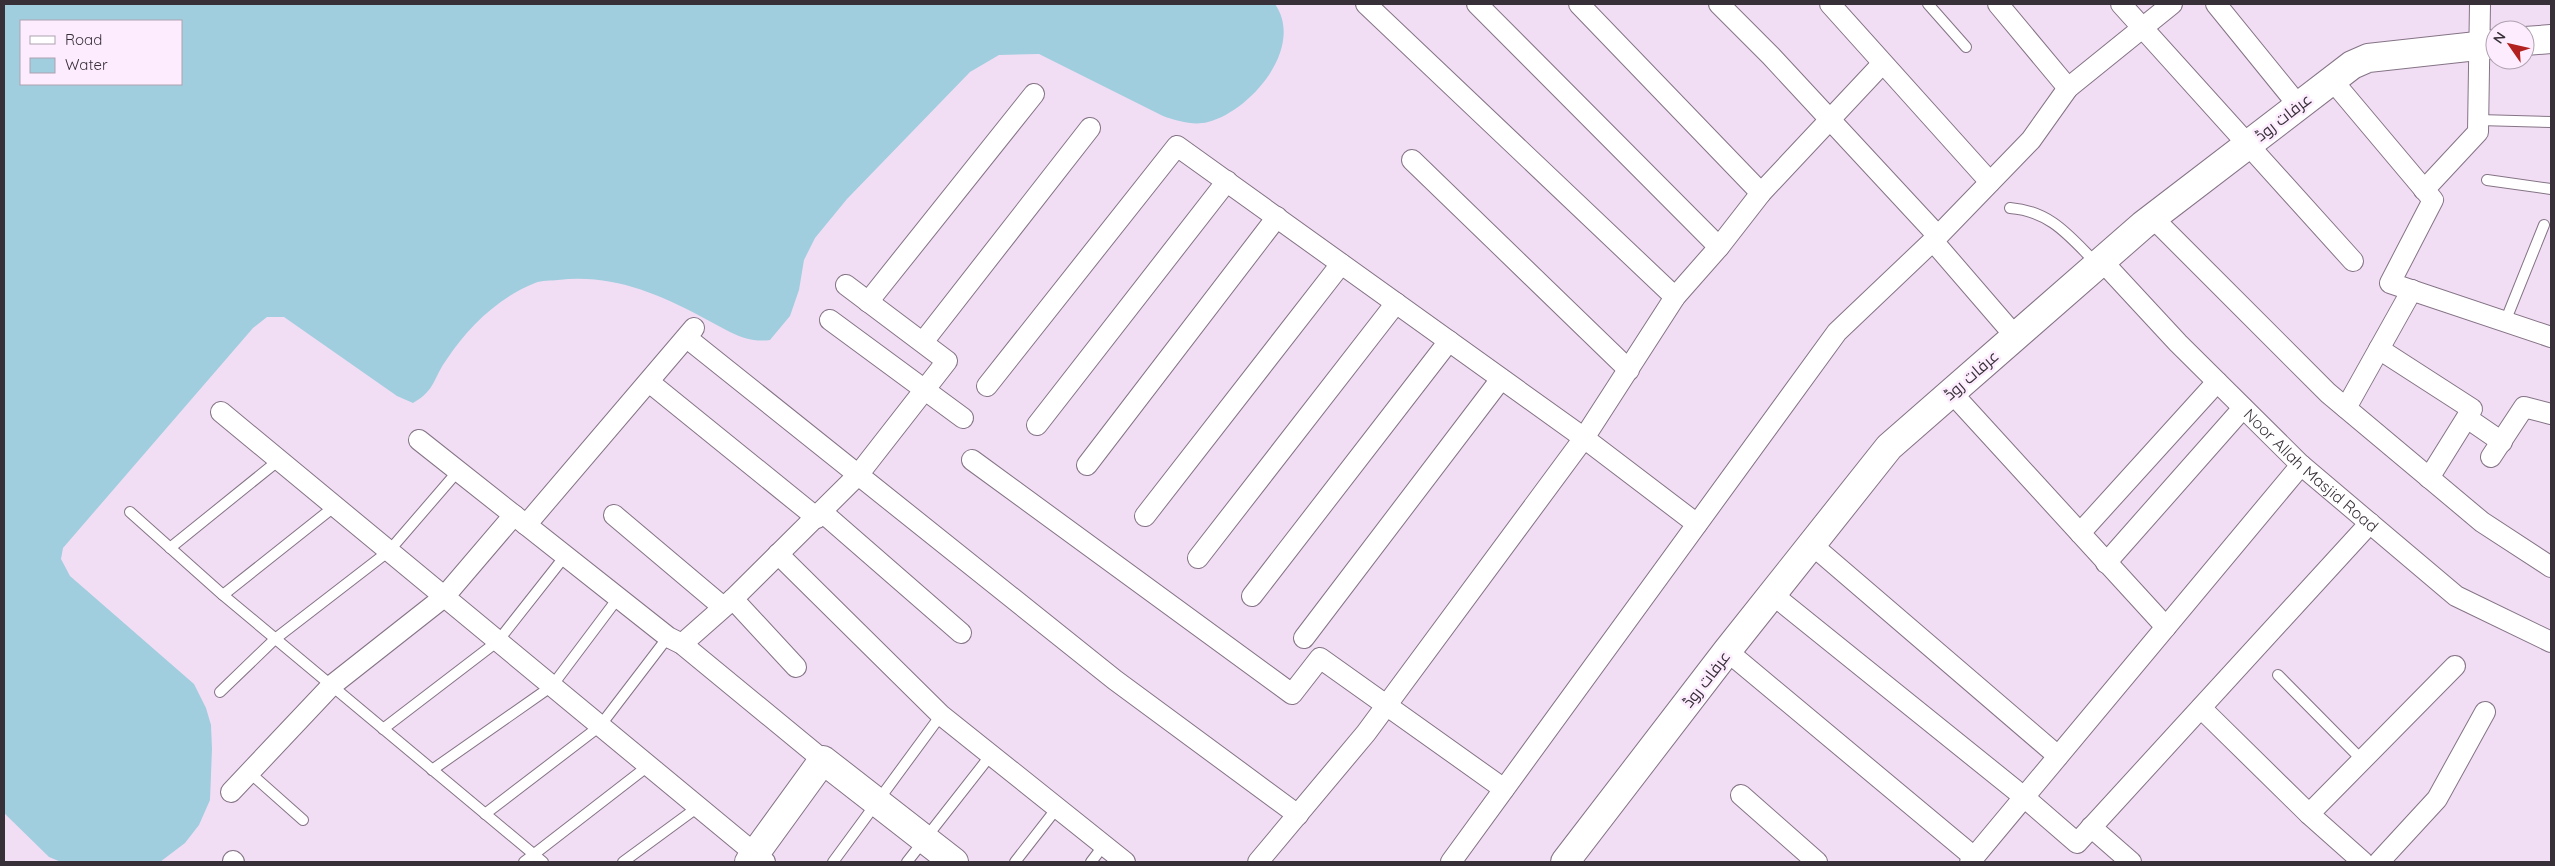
<svg xmlns="http://www.w3.org/2000/svg" width="2555" height="866" font-family="Quicksand,Cairo,sans-serif">
  <style>
    .water { fill: #a1cede; fill-rule: evenodd }
    .lines { fill: none; stroke-linecap: round; stroke-linejoin: round }
    .lane-casing { stroke: #857386; stroke-width: 12 }
    .street-casing { stroke: #857386; stroke-width: 22 }
    .secondary-casing { stroke: #857386; stroke-width: 30 }
    .lane { stroke: #fff; stroke-width: 10 }
    .street { stroke: #fff; stroke-width: 20 }
    .secondary { stroke: #fff; stroke-width: 28 }
    .labels { text-anchor: middle; stroke-width: 5; stroke-linejoin: round; paint-order: stroke }
    .street-label { font-size: 16px; fill: #383038; stroke: #fdecfe }
  </style>
  <rect width="100%" height="100%" fill="#f2def4"/>
  <path class="water" d="M4 4H1275C1305 47 1251 111 1208 122 1194 126 1177 121 1163 116L1039 54 999 55 970 72 847 199 815 238 804 260 799 290 790 316 770 340C744 344 722 327 700 316 654 292 611 274 558 280 551 281 542 280 535 283 499 297 468 327 447 359 433 378 436 390 413 403L397 396 284 317H267L253 328 63 548 61 559 70 576 194 684 206 708 211 725 212 749 210 800 199 825 185 843 160 862H61L49 857 4 813ZM21 21H181V84H21Z"/>
  <g class="lines">
    <defs>
      <g id="lane">
        <path d="M1928 4 1966 47"/>
        <path d="M2479 120 2551 122"/>
        <path d="M2487 180 2551 189"/>
        <path d="M2010 208C2051 211 2070 237 2097 264"/>
        <path d="M2505 322 2544 225"/>
        <path d="M130 512 223 595 543 862"/>
        <path d="M170 548 279 460"/>
        <path d="M223 595 335 506"/>
        <path d="M2278 675 2362 760"/>
        <path d="M220 692 275 639 389 551 458 471"/>
        <path d="M383 729 498 641 565 556"/>
        <path d="M432 770 552 686 618 598"/>
        <path d="M250 773 303 820"/>
        <path d="M485 814 600 726 668 637"/>
        <path d="M524 862 648 766"/>
        <path d="M623 862 698 807"/>
        <path d="M833 862 941 715"/>
        <path d="M907 862 990 756"/>
        <path d="M1015 862 1057 808"/>
        <path d="M1091 862 1104 845"/>
      </g>
      <g id="street">
        <path d="M1366 4 1675 297"/>
        <path d="M1477 4 1719 247"/>
        <path d="M1579 4 1761 193"/>
        <path d="M1719 4 1771 56 1938 236"/>
        <path d="M1830 4 1990 182"/>
        <path d="M1998 4 2068 88"/>
        <path d="M2121 4 2353 261"/>
        <path d="M2216 4 2298 105"/>
        <path d="M2332 80 2433 200 2390 283 2551 337"/>
        <path d="M1412 160 1629 370"/>
        <path d="M2424 190 2478 132 2480 4"/>
        <path d="M2152 217 2328 393 2482 522 2551 567"/>
        <path d="M1933 241 2015 336"/>
        <path id="s1" d="M2102 261 2178 343 2301 465 2456 596 2551 642"/>
        <path d="M868 302 1034 94"/>
        <path d="M830 320 963 418"/>
        <path d="M687 338 1115 680 1298 815"/>
        <path d="M923 342 1090 128"/>
        <path d="M2379 349 2472 409 2429 478"/>
        <path d="M649 382 817 518"/>
        <path d="M987 386 1177 146 1584 438 1697 524"/>
        <path d="M1951 392 2166 627"/>
        <path d="M2346 408 2412 290"/>
        <path d="M221 412 765 862"/>
        <path d="M2467 418 2502 442"/>
        <path d="M1037 425 1227 181"/>
        <path d="M419 440 668 637 682 644 823 760"/>
        <path d="M2491 457 2524 407 2551 414"/>
        <path d="M972 460 1292 694 1320 658 1504 789"/>
        <path d="M1087 465 1277 217"/>
        <path d="M822 512 961 633"/>
        <path d="M614 515 723 607"/>
        <path d="M1145 516 1341 264"/>
        <path d="M526 525 694 328"/>
        <path d="M2080 533 2217 382"/>
        <path d="M1811 544 2058 756"/>
        <path d="M778 554 941 715 1125 862"/>
        <path d="M1198 558 1396 303"/>
        <path d="M2106 563 2243 408"/>
        <path d="M1772 594 2024 797 2077 843 2370 523"/>
        <path d="M1252 596 1449 341"/>
        <path d="M733 599 796 667"/>
        <path d="M1304 638 1501 379"/>
        <path d="M682 644 733 599 858 475 947 361 846 285"/>
        <path d="M1727 651 1974 857"/>
        <path d="M2201 708 2309 814 2363 862"/>
        <path d="M231 792 331 686 444 597 514 515"/>
        <path d="M1741 795 1817 862"/>
        <path d="M2309 814 2455 666"/>
        <path d="M2091 827 2131 862"/>
        <path d="M233 861 234 862"/>
        <path d="M1258 862 1366 733 1584 438 1675 297 1719 247 1761 193 1882 64"/>
        <path d="M1451 862 1837 332 1938 236 2031 140 2068 88 2172 4"/>
        <path d="M1970 862 2301 465"/>
        <path d="M2379 862 2437 799 2485 712"/>
      </g>
      <g id="secondary">
        <path d="M2525 41 2551 39"/>
        <path d="M749 862 823 760 954 862"/>
        <path d="M1565 862 1727 651 1889 447 2143 225 2352 65 2368 58 2495 44"/>
      </g>
    </defs>
    <use href="#lane" class="lane-casing"/>
    <use href="#street" class="street-casing"/>
    <use href="#secondary" class="secondary-casing"/>
    <use href="#lane" class="lane"/>
    <use href="#street" class="street"/>
    <use href="#secondary" class="secondary"/>
  </g>
  <g class="labels">
    <g class="street-label">
      <text transform="translate(2283 117) rotate(-38)" y="6">عرفات روڈ</text>
      <text transform="translate(1971 375) rotate(-41)" y="6">عرفات روڈ</text>
      <text dy="6" stroke="none"><textPath href="#s1" startOffset="296">Noor Allah Masjid Road</textPath></text>
      <text transform="translate(1706 679) rotate(-52)" y="6">عرفات روڈ</text>
    </g>
  </g>
  <rect width="2555" height="866" fill="none" stroke="#383038" stroke-width="10"/>
  <rect x="20" y="20" width="162" height="65" fill="#fdecfe" stroke="#aea1af"/>
  <rect x="30" y="36" width="25" height="8" fill="#ffffff" stroke="#aea1af"/>
  <text x="65" y="45" font-size="15" fill="#383038">Road</text>
  <rect x="30" y="58" width="25" height="15" fill="#a1cede" stroke="#aea1af"/>
  <text x="65" y="70" font-size="15" fill="#383038">Water</text>
  <g transform="translate(2510 45) rotate(304)"><circle r="24" fill="#fdecfe" stroke="#aea1af"/>
  <path d="M0-4L9 19L0 12L-9 19Z" fill="#b2211f"/>
  <text y="-8" font-size="14" font-weight="bold" text-anchor="middle" fill="#383038">N</text>
  </g>
</svg>
